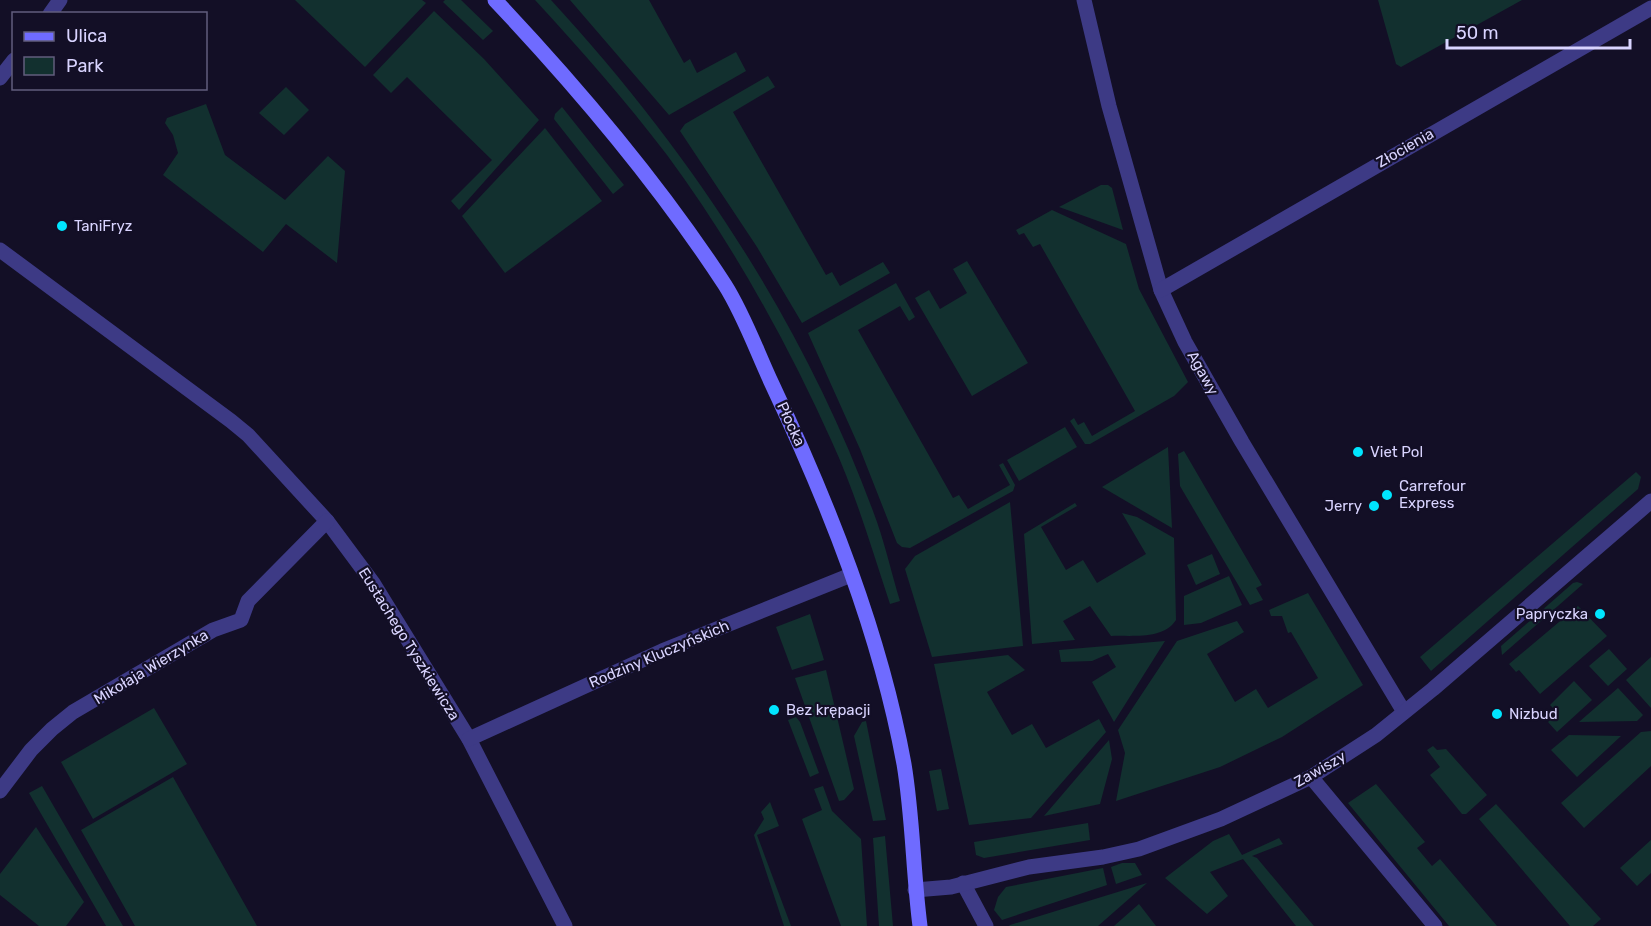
<svg xmlns="http://www.w3.org/2000/svg" width="1651" height="926" font-family="Rubik,sans-serif">
  <style>
    .green { fill: #12302f }
    .lines { fill: none; stroke-linecap: round; stroke-linejoin: round }
    .street { stroke: #3d3a85; stroke-width: 15 }
    .secondary { stroke: #6f6bff; stroke-width: 15 }
    .poi-dot { fill: #00e5ff; stroke: #130f26; stroke-width: 2 }
    .labels { text-anchor: middle; stroke-width: 4.5; stroke-linejoin: round; paint-order: stroke }
    .street-label { font-size: 15px; fill: #d9d4ff; stroke: #130f26 }
    .poi-label { font-size: 15px; fill: #d9d4ff; stroke: #130f26; text-anchor: start }
  </style>
  <rect width="100%" height="100%" fill="#130f26"/>
  <g class="green">
    <path d="M295 0H422L426 3 365 67Z"/>
    <path d="M445 0H461L493 31 483 40 443 2Z"/>
    <path d="M535 0H551C691 152 807 327 877 522 886 548 892 575 900 601L890 604C872 550 856 494 832 442 787 342 732 243 667 155 626 101 581 50 535 0Z"/>
    <path d="M570 0H649L684 63 690 59 697 73 736 52 746 71 669 115Z"/>
    <path d="M1378 0H1522L1401 67 1396 64Z"/>
    <path d="M434 11 484 59 539 120 459 210 451 201 492 160 407 77 391 93 373 75Z"/>
    <path d="M768 76 775 87 733 112 826 275 832 272 840 286 883 262 890 273 802 323 757 247 680 131 685 124Z"/>
    <path d="M286 87 309 110 284 135 259 113Z"/>
    <path d="M206 104 225 155 285 200 328 156 345 171 337 263 286 224 263 252 163 175 178 153 173 135 165 123 167 118Z"/>
    <path d="M562 107 624 185 613 194 554 119 555 114Z"/>
    <path d="M545 128 602 201 505 273 462 216Z"/>
    <path d="M1101 185H1108L1112 188 1123 230 1059 207Z"/>
    <path d="M1052 210 1126 244 1139 289 1188 382 1174 396 1090 444H1085L1070 421 1074 418 1078 425 1084 422 1092 436 1135 411 1040 244 1033 247 1024 233 1019 235 1016 230Z"/>
    <path d="M967 261 1028 363 972 396 915 298 929 290 940 309 967 293 953 269Z"/>
    <path d="M896 283 915 317 909 321 900 306 858 330 953 498 959 495 968 509 1010 485 999 465 1003 463 1015 485 1013 491 910 548 902 547 897 543 860 449 808 333Z"/>
    <path d="M1065 427 1077 447 1019 481 1007 460Z"/>
    <path d="M1168 447 1172 528 1102 487Z"/>
    <path d="M1184 451 1262 585 1256 588 1263 600 1250 605 1180 486 1178 454Z"/>
    <path d="M1636 472 1641 477 1638 489 1431 671 1420 657Z"/>
    <path d="M1010 502 1023 646 932 657 905 569 915 556Z"/>
    <path d="M1075 503 1077 506 1041 527 1066 570 1083 560 1097 583 1146 554 1122 513 1137 517 1174 538 1176 620C1163 640 1132 635 1111 636L1090 606 1063 621 1075 640 1032 644 1024 534Z"/>
    <path d="M1212 554 1220 574 1196 585 1187 565Z"/>
    <path d="M1229 576 1242 605 1201 623 1184 625V596Z"/>
    <path d="M1577 582 1583 584 1502 655 1501 646 1573 583Z"/>
    <path d="M1308 593 1363 685 1282 737 1220 767 1116 801 1125 753 1118 730 1177 641 1237 621 1244 632 1207 654 1235 702 1256 689 1268 708 1318 678 1291 632 1288 633 1282 616H1271L1269 610Z"/>
    <path d="M1578 606 1607 636 1540 694 1519 670 1516 672 1509 664Z"/>
    <path d="M810 614 824 660 792 670 776 627Z"/>
    <path d="M1165 641 1114 722 1092 682 1116 667 1108 654 1092 661 1061 662 1059 650Z"/>
    <path d="M1609 649 1627 669 1608 686 1589 666Z"/>
    <path d="M1008 655 1025 670 987 692 1012 735 1032 724 1046 748 1099 719 1106 732 1031 818 969 825 934 664Z"/>
    <path d="M1651 657V708L1626 680Z"/>
    <path d="M826 670 854 789 844 800 839 801 795 678Z"/>
    <path d="M1574 681 1592 700 1557 732 1548 722 1558 713 1550 705Z"/>
    <path d="M1618 688 1643 715 1637 721 1579 722Z"/>
    <path d="M154 708 187 764 93 819 61 762Z"/>
    <path d="M796 717 800 722 819 773 810 777 788 720Z"/>
    <path d="M866 721 886 820 873 821 854 736 862 722Z"/>
    <path d="M1651 731V766L1584 828 1561 803 1641 732Z"/>
    <path d="M1569 735 1621 736 1577 777 1551 750Z"/>
    <path d="M1109 740 1112 759 1100 804 1044 816Z"/>
    <path d="M1433 746 1437 750 1446 749 1487 795 1466 814H1462L1430 775 1440 767 1427 750Z"/>
    <path d="M941 769 949 809 937 811 929 771Z"/>
    <path d="M173 777 257 926H135L81 830Z"/>
    <path d="M1376 784 1425 842 1417 848 1432 866 1440 859 1497 926H1449L1348 803Z"/>
    <path d="M42 786 123 926H106L29 793Z"/>
    <path d="M823 786 832 811 861 839 867 926H841L802 819 822 810 814 789Z"/>
    <path d="M770 802 779 826 757 835 791 926H784L754 835 764 819 761 812Z"/>
    <path d="M1496 804 1601 919 1593 926H1570L1479 819Z"/>
    <path d="M1088 823 1090 840 984 858 976 855 974 842Z"/>
    <path d="M36 827 84 902 66 926H39L0 895V874Z"/>
    <path d="M1229 834 1242 855 1279 838 1283 844 1252 856 1257 858 1314 926H1296L1243 859 1210 872 1228 896 1207 914 1165 878 1213 841Z"/>
    <path d="M885 836 893 926H879L873 838Z"/>
    <path d="M1651 840V873L1637 886 1620 868Z"/>
    <path d="M1122 863H1135L1142 875 1116 884 1111 867Z"/>
    <path d="M1103 868 1107 885 1002 920 994 910 998 897 1006 887Z"/>
    <path d="M1147 883 1098 926H1009L1010 925Z"/>
    <path d="M1139 904 1156 926H1114Z"/>
  </g>
  <g class="lines">
    <g class="street">
      <path d="M1084 0 1109 106 1161 290 1185 342 1242 442 1404 712"/>
      <path d="M50 14 60 0"/>
      <path d="M0 78 14 60"/>
      <path d="M0 250 231 421 248 435 327 521 373 583 469 739 565 926"/>
      <path d="M1161 290 1651 8"/>
      <path d="M469 739 662 651 851 575"/>
      <path d="M1311 777 1435 926"/>
      <path d="M0 791 31 750 52 729 73 712 213 630 241 620 248 601 327 521"/>
      <path d="M963 883 986 926"/>
      <path d="M915 890 951 887 1029 867 1103 857 1139 849 1221 819 1311 777 1376 735 1433 689 1651 501"/>
    </g>
    <path class="secondary" d="M495 0C579 89 658 182 725 285 744 315 757 352 772 384 829 505 880 633 904 764 913 818 913 872 920 926"/>
  </g>
  <g class="poi-dot">
    <circle cx="62" cy="226" r="6"/>
    <circle cx="1358" cy="452" r="6"/>
    <circle cx="1387" cy="495" r="6"/>
    <circle cx="1374" cy="506" r="6"/>
    <circle cx="1600" cy="614" r="6"/>
    <circle cx="774" cy="710" r="6"/>
    <circle cx="1497" cy="714" r="6"/>
  </g>
  <g class="labels">
    <g class="street-label">
      <text transform="translate(1405 148) rotate(-30)" y="5">Złocienia</text>
      <text transform="translate(1203 373) rotate(61)" y="5">Agawy</text>
      <text transform="translate(791 424) rotate(65)" y="5">Płocka</text>
      <text transform="translate(409 644) rotate(58)" y="5">Eustachego Tyszkiewicza</text>
      <text transform="translate(659 654) rotate(-23)" y="5">Rodziny Kluczyńskich</text>
      <text transform="translate(151 667) rotate(-31)" y="5">Mikołaja Wierzynka</text>
      <text transform="translate(1320 769) rotate(-30)" y="5">Zawiszy</text>
    </g>
    <g class="poi-label">
      <text x="74" y="231">TaniFryz</text>
      <text x="1370" y="457">Viet Pol</text>
      <text x="1399" y="491">Carrefour<tspan x="1399" dy="17">Express</tspan></text>
      <text x="1362" y="511" text-anchor="end">Jerry</text>
      <text x="1588" y="619" text-anchor="end">Papryczka</text>
      <text x="786" y="715">Bez krępacji</text>
      <text x="1509" y="719">Nizbud</text>
    </g>
  </g>
  <rect x="12" y="12" width="195" height="78" fill="#130f26" stroke="#625e7d" stroke-width="1.5"/>
  <rect x="24" y="32" width="30" height="9" fill="#6f6bff" stroke="#625e7d" stroke-width="1.5"/>
  <text x="66" y="42" font-size="18" fill="#d9d4ff">Ulica</text>
  <rect x="24" y="57" width="30" height="18" fill="#12302f" stroke="#625e7d" stroke-width="1.5"/>
  <text x="66" y="72" font-size="18" fill="#d9d4ff">Park</text>
  <path d="M1447 39v9h183v-9" fill="none" stroke="#d9d4ff" stroke-width="3"/>
  <text x="1456" y="39" font-size="18" fill="#d9d4ff" stroke="#130f26" stroke-width="4.5" paint-order="stroke">50 m</text>
</svg>
